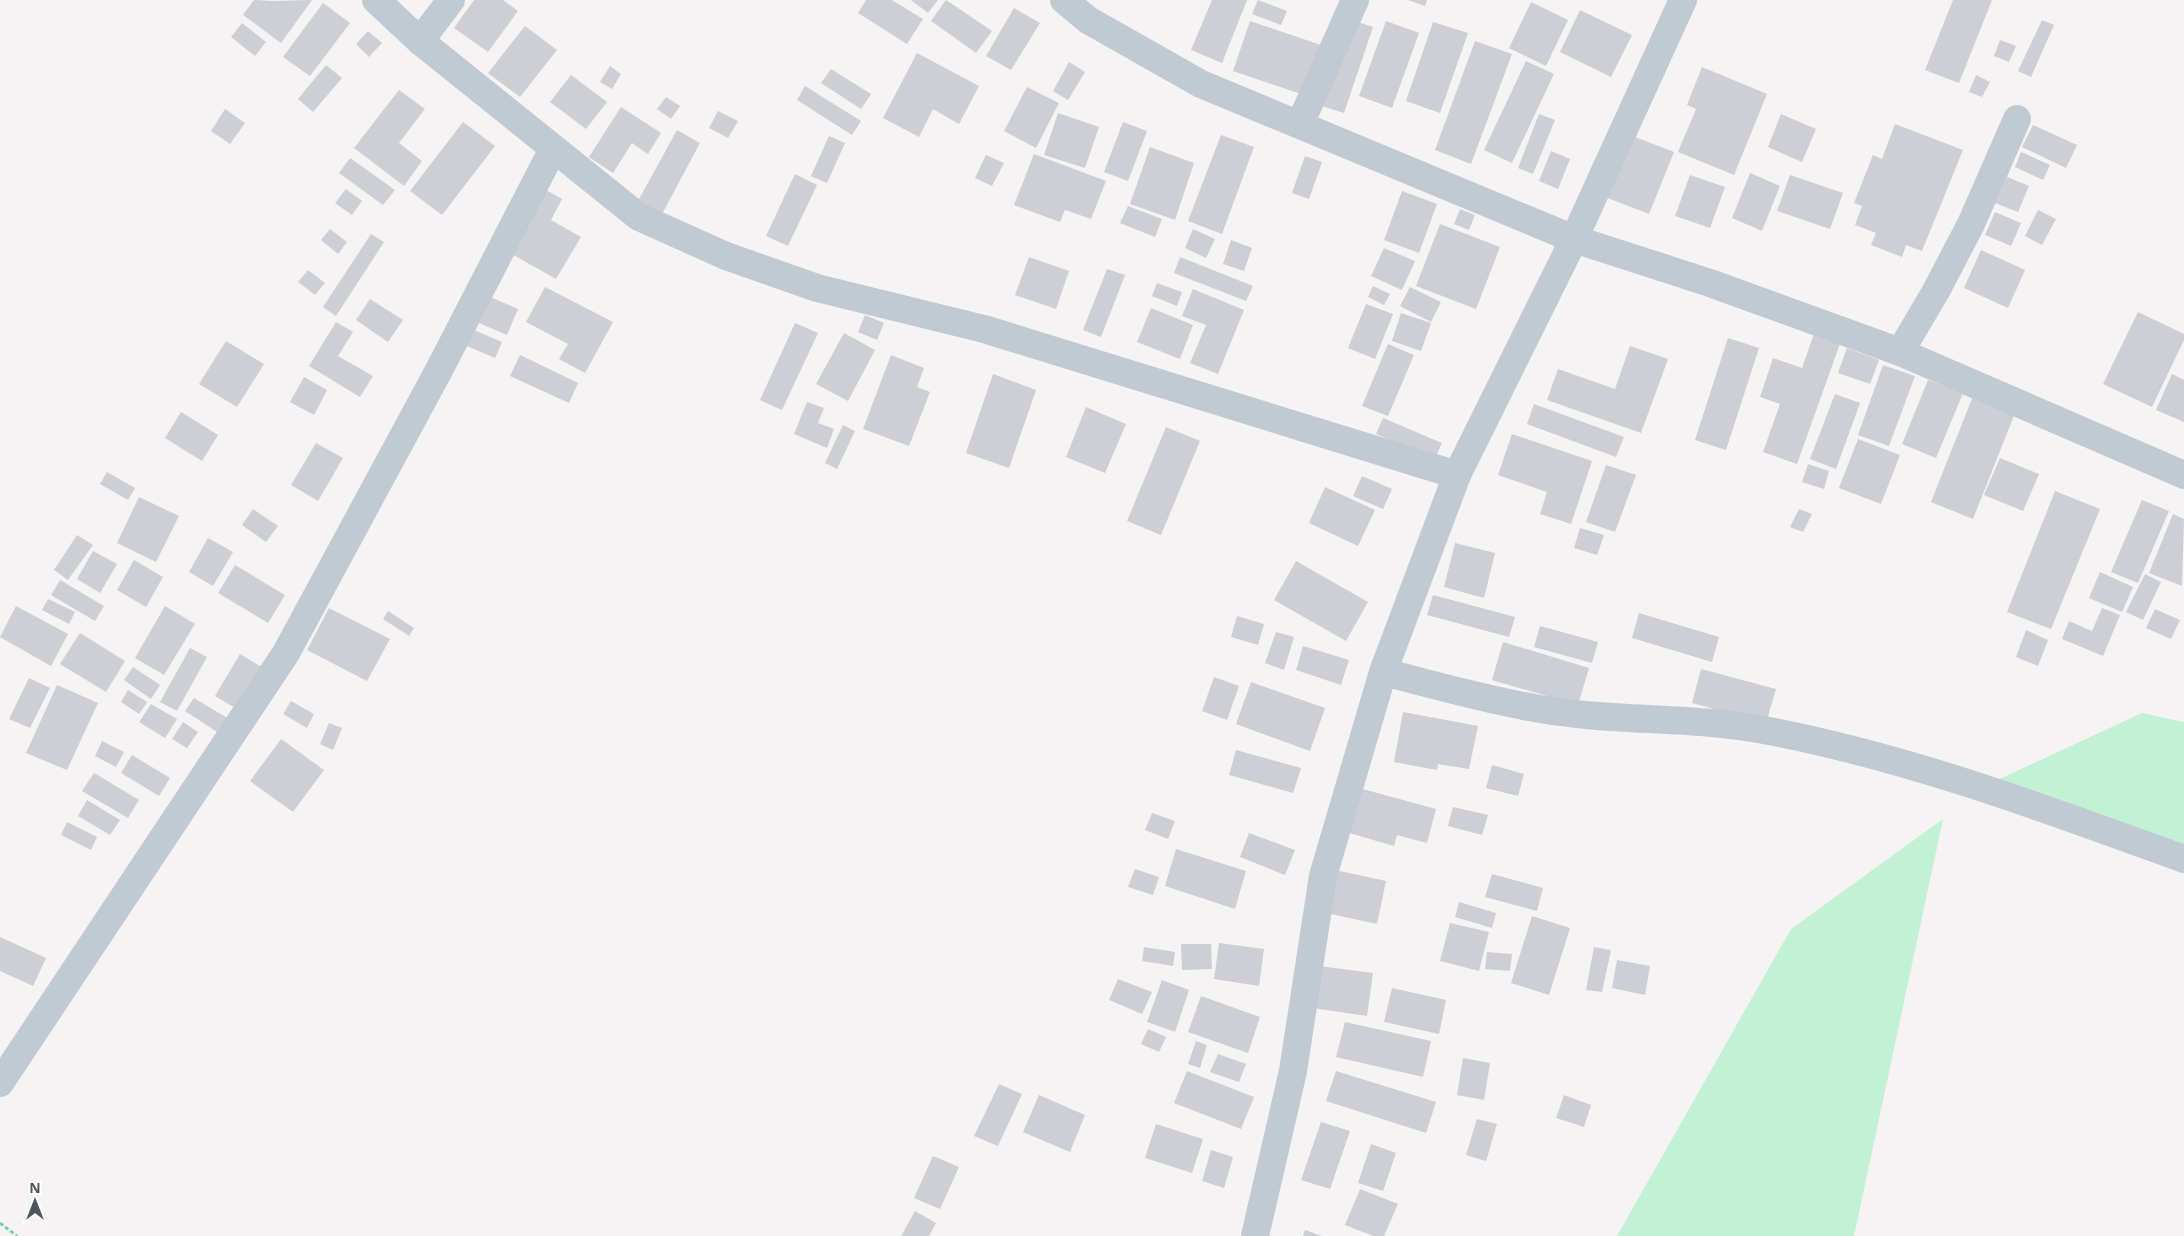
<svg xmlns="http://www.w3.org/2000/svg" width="2184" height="1236" font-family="'Open Sans',sans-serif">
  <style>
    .green { fill: #c3f1d5 }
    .building { fill: #cdcfd5 }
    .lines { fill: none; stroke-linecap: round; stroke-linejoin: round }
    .path { stroke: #7ad0a6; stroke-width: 3; stroke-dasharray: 4 2.5; stroke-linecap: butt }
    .minor { stroke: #c1cad2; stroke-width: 28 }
  </style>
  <rect width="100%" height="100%" fill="#f5f3f3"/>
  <g class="green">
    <path d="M2142 713 2184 722V857L1991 783Z"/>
    <path d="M1943 819 1854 1236H1617L1791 929Z"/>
  </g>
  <g class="building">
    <path d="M254 0 273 1 312 0 281 43 243 15Z"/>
    <path d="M474 0H503L518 11 488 52 454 28Z"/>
    <path d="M866 0H892L923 19 907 44 858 13Z"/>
    <path d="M911 0H938L928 13Z"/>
    <path d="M946 0 992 31 976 53 931 21Z"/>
    <path d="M1212 0H1247L1222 63 1191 50Z"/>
    <path d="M1258 0 1287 11 1281 25 1252 14Z"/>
    <path d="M1408 0H1427L1425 6Z"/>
    <path d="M1953 0H1992L1959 83 1925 70Z"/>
    <path d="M1531 2 1568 20 1546 66 1509 48Z"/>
    <path d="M323 3 350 23 310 76 283 57Z"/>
    <path d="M1014 8 1040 23 1011 70 986 56Z"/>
    <path d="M1580 10 1632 35 1611 77 1560 52Z"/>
    <path d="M1349 19 1373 27 1344 113 1319 105Z"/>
    <path d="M2042 20 2054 25 2031 77 2018 71Z"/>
    <path d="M1250 21 1321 45 1304 95 1233 71Z"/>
    <path d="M1386 21 1419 33 1392 108 1359 96Z"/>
    <path d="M1433 22 1468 33 1440 113 1406 101Z"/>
    <path d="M242 23 266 42 255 56 231 37Z"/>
    <path d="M525 26 557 50 520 97 488 73Z"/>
    <path d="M368 31 382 43 369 57 356 44Z"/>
    <path d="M2000 40 2016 46 2009 62 1994 56Z"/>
    <path d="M1475 41 1512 54 1471 164 1435 150Z"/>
    <path d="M917 53 979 86 959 124 933 109 919 137 883 118Z"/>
    <path d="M1526 61 1554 74 1512 163 1484 150Z"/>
    <path d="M1069 62 1085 72 1068 100 1053 91Z"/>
    <path d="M326 65 342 78 313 112 298 99Z"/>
    <path d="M610 66 621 74 612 89 600 82Z"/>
    <path d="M1702 67 1767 94 1734 175 1678 152 1696 109 1687 105Z"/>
    <path d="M831 69 871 94 861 109 821 83Z"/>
    <path d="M571 75 607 102 586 129 550 102Z"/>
    <path d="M1976 75 1990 82 1982 97 1969 92Z"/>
    <path d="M805 86 861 121 852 135 797 100Z"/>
    <path d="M1027 87 1059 103 1036 148 1004 131Z"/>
    <path d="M399 90 425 109 399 143 422 161 404 186 354 148Z"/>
    <path d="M666 97 680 106 671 119 657 109Z"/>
    <path d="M621 107 661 133 648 154 632 143 613 173 589 157Z"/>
    <path d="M225 109 245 123 230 144 211 131Z"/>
    <path d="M718 111 738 121 728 138 709 128Z"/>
    <path d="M1058 113 1099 127 1085 168 1044 155Z"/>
    <path d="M1539 114 1555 120 1533 174 1518 168Z"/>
    <path d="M1781 114 1816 129 1802 162 1768 147Z"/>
    <path d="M463 122 495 146 442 215 410 191Z"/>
    <path d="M1123 122 1147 131 1128 181 1104 172Z"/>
    <path d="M1895 124 1963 150 1922 251 1906 245 1902 257 1871 245 1876 233 1855 225 1862 206 1854 203 1873 155 1882 159Z"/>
    <path d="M2033 125 2077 145 2066 168 2022 147Z"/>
    <path d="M677 130 700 143 662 214 638 201Z"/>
    <path d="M1221 135 1254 147 1222 234 1188 221Z"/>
    <path d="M1630 135 1674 152 1649 214 1605 197Z"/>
    <path d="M829 136 845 143 827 183 811 176Z"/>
    <path d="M1150 147 1194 163 1175 220 1130 204Z"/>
    <path d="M1551 151 1570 159 1558 189 1539 181Z"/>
    <path d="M2021 152 2050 165 2043 180 2015 167Z"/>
    <path d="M1034 154 1106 181 1091 219 1065 210 1060 222 1014 205Z"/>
    <path d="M986 155 1004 163 992 186 975 178Z"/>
    <path d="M1305 156 1322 162 1309 199 1292 193Z"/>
    <path d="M350 158 395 190 383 205 339 173Z"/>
    <path d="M1750 173 1780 186 1762 231 1732 218Z"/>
    <path d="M795 174 817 185 788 246 766 236Z"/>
    <path d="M1690 175 1725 187 1710 228 1675 216Z"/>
    <path d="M1790 175 1843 193 1830 229 1777 211Z"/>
    <path d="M2007 177 2029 186 2018 212 1995 203Z"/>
    <path d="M539 186 562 199 551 220 581 237 556 279 503 249Z"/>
    <path d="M346 189 362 201 352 215 335 203Z"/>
    <path d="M1402 191 1437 204 1419 253 1384 240Z"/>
    <path d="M1128 206 1162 219 1155 237 1120 223Z"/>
    <path d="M1460 209 1475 215 1469 230 1454 224Z"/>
    <path d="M2038 210 2056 219 2042 245 2025 236Z"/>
    <path d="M1995 212 2021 223 2011 246 1985 235Z"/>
    <path d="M1440 224 1500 247 1476 309 1416 286Z"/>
    <path d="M330 229 347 242 338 254 321 240Z"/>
    <path d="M1193 229 1215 239 1206 258 1185 248Z"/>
    <path d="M371 234 384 242 336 316 323 307Z"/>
    <path d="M1231 240 1252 248 1244 271 1223 264Z"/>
    <path d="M1384 248 1415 261 1402 290 1371 276Z"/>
    <path d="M1981 250 2025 270 2008 308 1964 288Z"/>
    <path d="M1029 257 1069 271 1056 309 1015 295Z"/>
    <path d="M1180 257 1253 286 1246 301 1174 273Z"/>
    <path d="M1107 269 1125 275 1101 337 1083 330Z"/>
    <path d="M308 270 325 283 315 295 298 282Z"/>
    <path d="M1157 283 1182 292 1177 306 1152 296Z"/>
    <path d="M1373 286 1390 294 1384 305 1368 297Z"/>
    <path d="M545 287 613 322 585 373 559 359 568 344 526 322Z"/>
    <path d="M1410 287 1441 302 1431 322 1400 306Z"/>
    <path d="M1193 289 1244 310 1218 374 1190 363 1206 325 1182 316Z"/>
    <path d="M483 294 518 309 507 335 472 320Z"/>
    <path d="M370 299 403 320 388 342 356 320Z"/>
    <path d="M1366 304 1393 314 1375 359 1348 348Z"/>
    <path d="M1151 308 1193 325 1180 359 1137 342Z"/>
    <path d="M2138 312 2184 334V340L2152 407 2103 384Z"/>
    <path d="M1401 313 1431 323 1421 351 1392 341Z"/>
    <path d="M865 315 884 323 877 340 858 332Z"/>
    <path d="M336 322 353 332 338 356 373 376 360 397 309 366Z"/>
    <path d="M795 323 818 333 782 410 760 400Z"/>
    <path d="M467 327 502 342 495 358 460 343Z"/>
    <path d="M1816 328 1842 338 1797 464 1763 452 1780 404 1760 397 1773 358 1802 368Z"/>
    <path d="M844 333 875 350 848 401 816 384Z"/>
    <path d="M1728 338 1759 348 1726 450 1695 440Z"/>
    <path d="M226 341 264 364 237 407 199 384Z"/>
    <path d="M1388 344 1414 355 1388 416 1362 406Z"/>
    <path d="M1630 346 1668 359 1641 433 1547 400 1558 369 1615 389Z"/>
    <path d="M1847 348 1879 360 1870 384 1838 373Z"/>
    <path d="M520 355 578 383 569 403 510 376Z"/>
    <path d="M891 355 924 368 917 387 930 392 909 446 863 429Z"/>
    <path d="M1883 365 1915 376 1889 446 1858 435Z"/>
    <path d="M993 374 1036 390 1009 468 966 453Z"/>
    <path d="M2172 374 2184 380V422L2156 410Z"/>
    <path d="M304 377 327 390 314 415 290 402Z"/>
    <path d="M1928 380 1963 393 1936 458 1902 444Z"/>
    <path d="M1975 391 2017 408 1973 519 1931 502Z"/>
    <path d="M1835 394 1860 403 1836 469 1810 459Z"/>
    <path d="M807 402 824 408 818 423 834 429 827 448 794 434Z"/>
    <path d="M1534 404 1624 437 1616 457 1527 424Z"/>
    <path d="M1086 407 1126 424 1105 473 1066 457Z"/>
    <path d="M181 412 218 435 202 461 165 438Z"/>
    <path d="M1383 418 1442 443 1435 459 1376 434Z"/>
    <path d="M843 425 855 431 837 469 825 463Z"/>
    <path d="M1166 427 1200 441 1161 535 1127 521Z"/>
    <path d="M1512 434 1592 461 1571 524 1540 514 1547 492 1498 475Z"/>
    <path d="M1858 439 1900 455 1881 504 1839 488Z"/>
    <path d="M316 443 343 458 318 501 291 485Z"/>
    <path d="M2000 458 2039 474 2023 511 1984 495Z"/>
    <path d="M1808 464 1829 471 1824 489 1802 482Z"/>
    <path d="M1606 465 1636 475 1615 532 1586 522Z"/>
    <path d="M107 472 135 488 128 500 100 484Z"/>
    <path d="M1362 476 1392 489 1383 509 1353 496Z"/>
    <path d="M1325 487 1375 510 1358 546 1309 523Z"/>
    <path d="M2055 491 2100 509 2051 629 2007 612Z"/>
    <path d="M139 497 179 516 156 562 117 543Z"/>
    <path d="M2142 500 2169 511 2138 583 2111 572Z"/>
    <path d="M253 509 278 526 266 542 242 525Z"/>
    <path d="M1799 509 1812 514 1803 532 1790 527Z"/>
    <path d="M2173 514 2184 519 2182 586 2149 573Z"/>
    <path d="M1580 528 1604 535 1597 555 1574 548Z"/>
    <path d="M77 535 93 545 68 580 54 570Z"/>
    <path d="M208 538 233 552 213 586 189 572Z"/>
    <path d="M1455 543 1495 553 1484 598 1444 587Z"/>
    <path d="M93 551 117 564 100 593 77 579Z"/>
    <path d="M134 560 163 577 146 607 117 590Z"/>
    <path d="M1296 561 1368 602 1346 641 1274 600Z"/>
    <path d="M235 565 285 595 268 623 218 593Z"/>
    <path d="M2100 572 2133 587 2122 612 2089 598Z"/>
    <path d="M2145 574 2161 582 2143 620 2126 612Z"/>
    <path d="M60 580 104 606 95 621 51 595Z"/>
    <path d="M1433 595 1515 617 1509 637 1427 615Z"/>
    <path d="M48 599 75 612 69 624 42 610Z"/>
    <path d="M16 606 68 634 51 666 0 637Z"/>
    <path d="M165 606 195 624 164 675 135 658Z"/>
    <path d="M329 608 390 639 367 681 307 650Z"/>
    <path d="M2102 608 2120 615 2103 656 2062 639 2069 621 2092 631Z"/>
    <path d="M2155 609 2180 620 2171 639 2146 628Z"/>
    <path d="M388 611 414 628 409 636 383 619Z"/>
    <path d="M1639 613 1719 637 1712 662 1632 638Z"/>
    <path d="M1237 616 1264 624 1258 645 1231 637Z"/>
    <path d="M1540 626 1598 642 1592 663 1534 647Z"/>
    <path d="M2026 630 2048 640 2038 666 2016 657Z"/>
    <path d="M1276 632 1294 637 1284 670 1265 663Z"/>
    <path d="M80 633 125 661 106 692 60 664Z"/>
    <path d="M1503 642 1589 668 1578 705 1492 680Z"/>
    <path d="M1303 646 1349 660 1341 685 1296 670Z"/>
    <path d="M190 648 207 657 177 711 160 702Z"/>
    <path d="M240 654 263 668 237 709 215 696Z"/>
    <path d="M133 667 160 685 151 699 124 680Z"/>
    <path d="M1701 669 1776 689 1766 723 1692 703Z"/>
    <path d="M1214 677 1239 686 1227 720 1202 711Z"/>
    <path d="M29 678 50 688 30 728 9 719Z"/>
    <path d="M1251 682 1325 708 1310 751 1236 724Z"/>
    <path d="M57 685 98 703 67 770 26 753Z"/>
    <path d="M128 690 147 702 139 714 121 702Z"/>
    <path d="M194 698 229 719 220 734 185 711Z"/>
    <path d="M291 701 314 714 307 728 283 714Z"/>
    <path d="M151 704 177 719 165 738 139 722Z"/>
    <path d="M1403 712 1478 726 1469 769 1438 764 1437 770 1394 762Z"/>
    <path d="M183 722 198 732 187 748 172 739Z"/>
    <path d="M329 723 342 728 333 750 320 744Z"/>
    <path d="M281 739 324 770 293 812 250 781Z"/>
    <path d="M102 741 124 752 116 767 95 756Z"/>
    <path d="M1236 750 1301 768 1293 793 1229 775Z"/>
    <path d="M132 755 170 778 159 796 121 773Z"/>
    <path d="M1492 765 1524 774 1518 796 1486 788Z"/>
    <path d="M94 773 139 800 128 818 82 791Z"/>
    <path d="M1359 788 1436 809 1427 843 1397 835 1394 846 1346 832Z"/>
    <path d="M87 800 120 820 110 835 78 816Z"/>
    <path d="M1453 807 1488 815 1482 835 1448 826Z"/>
    <path d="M1152 813 1175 821 1168 839 1145 830Z"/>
    <path d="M67 822 97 837 91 850 61 835Z"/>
    <path d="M1249 833 1295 850 1285 875 1240 857Z"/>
    <path d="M1176 849 1246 871 1235 909 1165 886Z"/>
    <path d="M1135 869 1159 877 1153 895 1128 887Z"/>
    <path d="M1335 870 1386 881 1377 924 1326 913Z"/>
    <path d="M1492 874 1543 888 1537 911 1485 897Z"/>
    <path d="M1459 902 1496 913 1492 928 1455 917Z"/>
    <path d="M1532 916 1570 928 1549 995 1511 983Z"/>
    <path d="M1450 923 1489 932 1479 971 1440 961Z"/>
    <path d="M0 937 46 958 33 986 0 971Z"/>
    <path d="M1219 943 1264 949 1259 986 1214 979Z"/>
    <path d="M1181 944H1211L1212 969 1182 970Z"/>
    <path d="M1144 947 1175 952 1173 966 1142 961Z"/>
    <path d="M1594 947 1611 950 1602 992 1586 990Z"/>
    <path d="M1487 952 1512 954 1510 971 1485 969Z"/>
    <path d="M1617 960 1650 966 1645 995 1612 988Z"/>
    <path d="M1319 966 1373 973 1367 1016 1312 1008Z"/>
    <path d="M1118 979 1152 992 1142 1014 1109 1000Z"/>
    <path d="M1162 980 1189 990 1175 1032 1147 1022Z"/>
    <path d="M1392 988 1446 1000 1439 1034 1384 1022Z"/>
    <path d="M1201 996 1260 1017 1248 1053 1188 1032Z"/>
    <path d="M1345 1022 1431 1041 1423 1077 1336 1057Z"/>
    <path d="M1148 1029 1166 1037 1159 1052 1141 1044Z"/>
    <path d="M1196 1041 1207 1045 1200 1068 1188 1064Z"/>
    <path d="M1218 1054 1246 1064 1239 1082 1210 1072Z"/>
    <path d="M1463 1058 1490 1063 1484 1100 1457 1095Z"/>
    <path d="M1187 1071 1254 1097 1241 1129 1174 1103Z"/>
    <path d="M1336 1071 1436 1102 1426 1133 1326 1101Z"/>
    <path d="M999 1084 1022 1094 998 1146 974 1136Z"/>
    <path d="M1039 1095 1085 1115 1070 1152 1023 1132Z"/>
    <path d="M1564 1095 1591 1105 1584 1127 1556 1118Z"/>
    <path d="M1477 1119 1497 1124 1486 1161 1466 1155Z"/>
    <path d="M1321 1122 1350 1131 1330 1189 1301 1180Z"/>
    <path d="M1156 1124 1203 1139 1192 1173 1145 1158Z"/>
    <path d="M1371 1144 1396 1153 1383 1191 1358 1183Z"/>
    <path d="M1211 1150 1233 1157 1224 1188 1202 1181Z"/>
    <path d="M933 1156 959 1167 940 1209 914 1198Z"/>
    <path d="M1360 1189 1398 1204 1384 1236H1373L1345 1225Z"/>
    <path d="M915 1211 936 1223 929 1236H901Z"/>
    <path d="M1305 1230 1322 1236H1303Z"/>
  </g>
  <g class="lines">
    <path class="path" d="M0 1223 17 1236"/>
    <g class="minor">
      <path d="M376 0 420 41 639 217 726 256 817 288 984 329 1457 475"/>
      <path d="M1064 0 1088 20 1201 84 1574 239 1710 283 1900 352 2184 475"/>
      <path d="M420 41 451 0"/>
      <path d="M1300 124 1355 0"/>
      <path d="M1900 352 1936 291 1971 224 2017 119"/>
      <path d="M1383 672C1435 685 1487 700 1540 709 1614 722 1690 716 1764 730 1908 757 2046 809 2184 859"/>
      <path d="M0 1083 286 653 439 370 553 149"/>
      <path d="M1255 1236 1293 1071 1323 876 1383 672 1457 475 1574 239 1683 0"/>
    </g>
  </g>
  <g transform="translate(35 1201)" stroke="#ffffff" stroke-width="4" paint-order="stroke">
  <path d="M0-4L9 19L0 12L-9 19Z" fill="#4a5661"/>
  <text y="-8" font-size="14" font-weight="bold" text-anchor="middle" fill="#4a5661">N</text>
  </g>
</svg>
